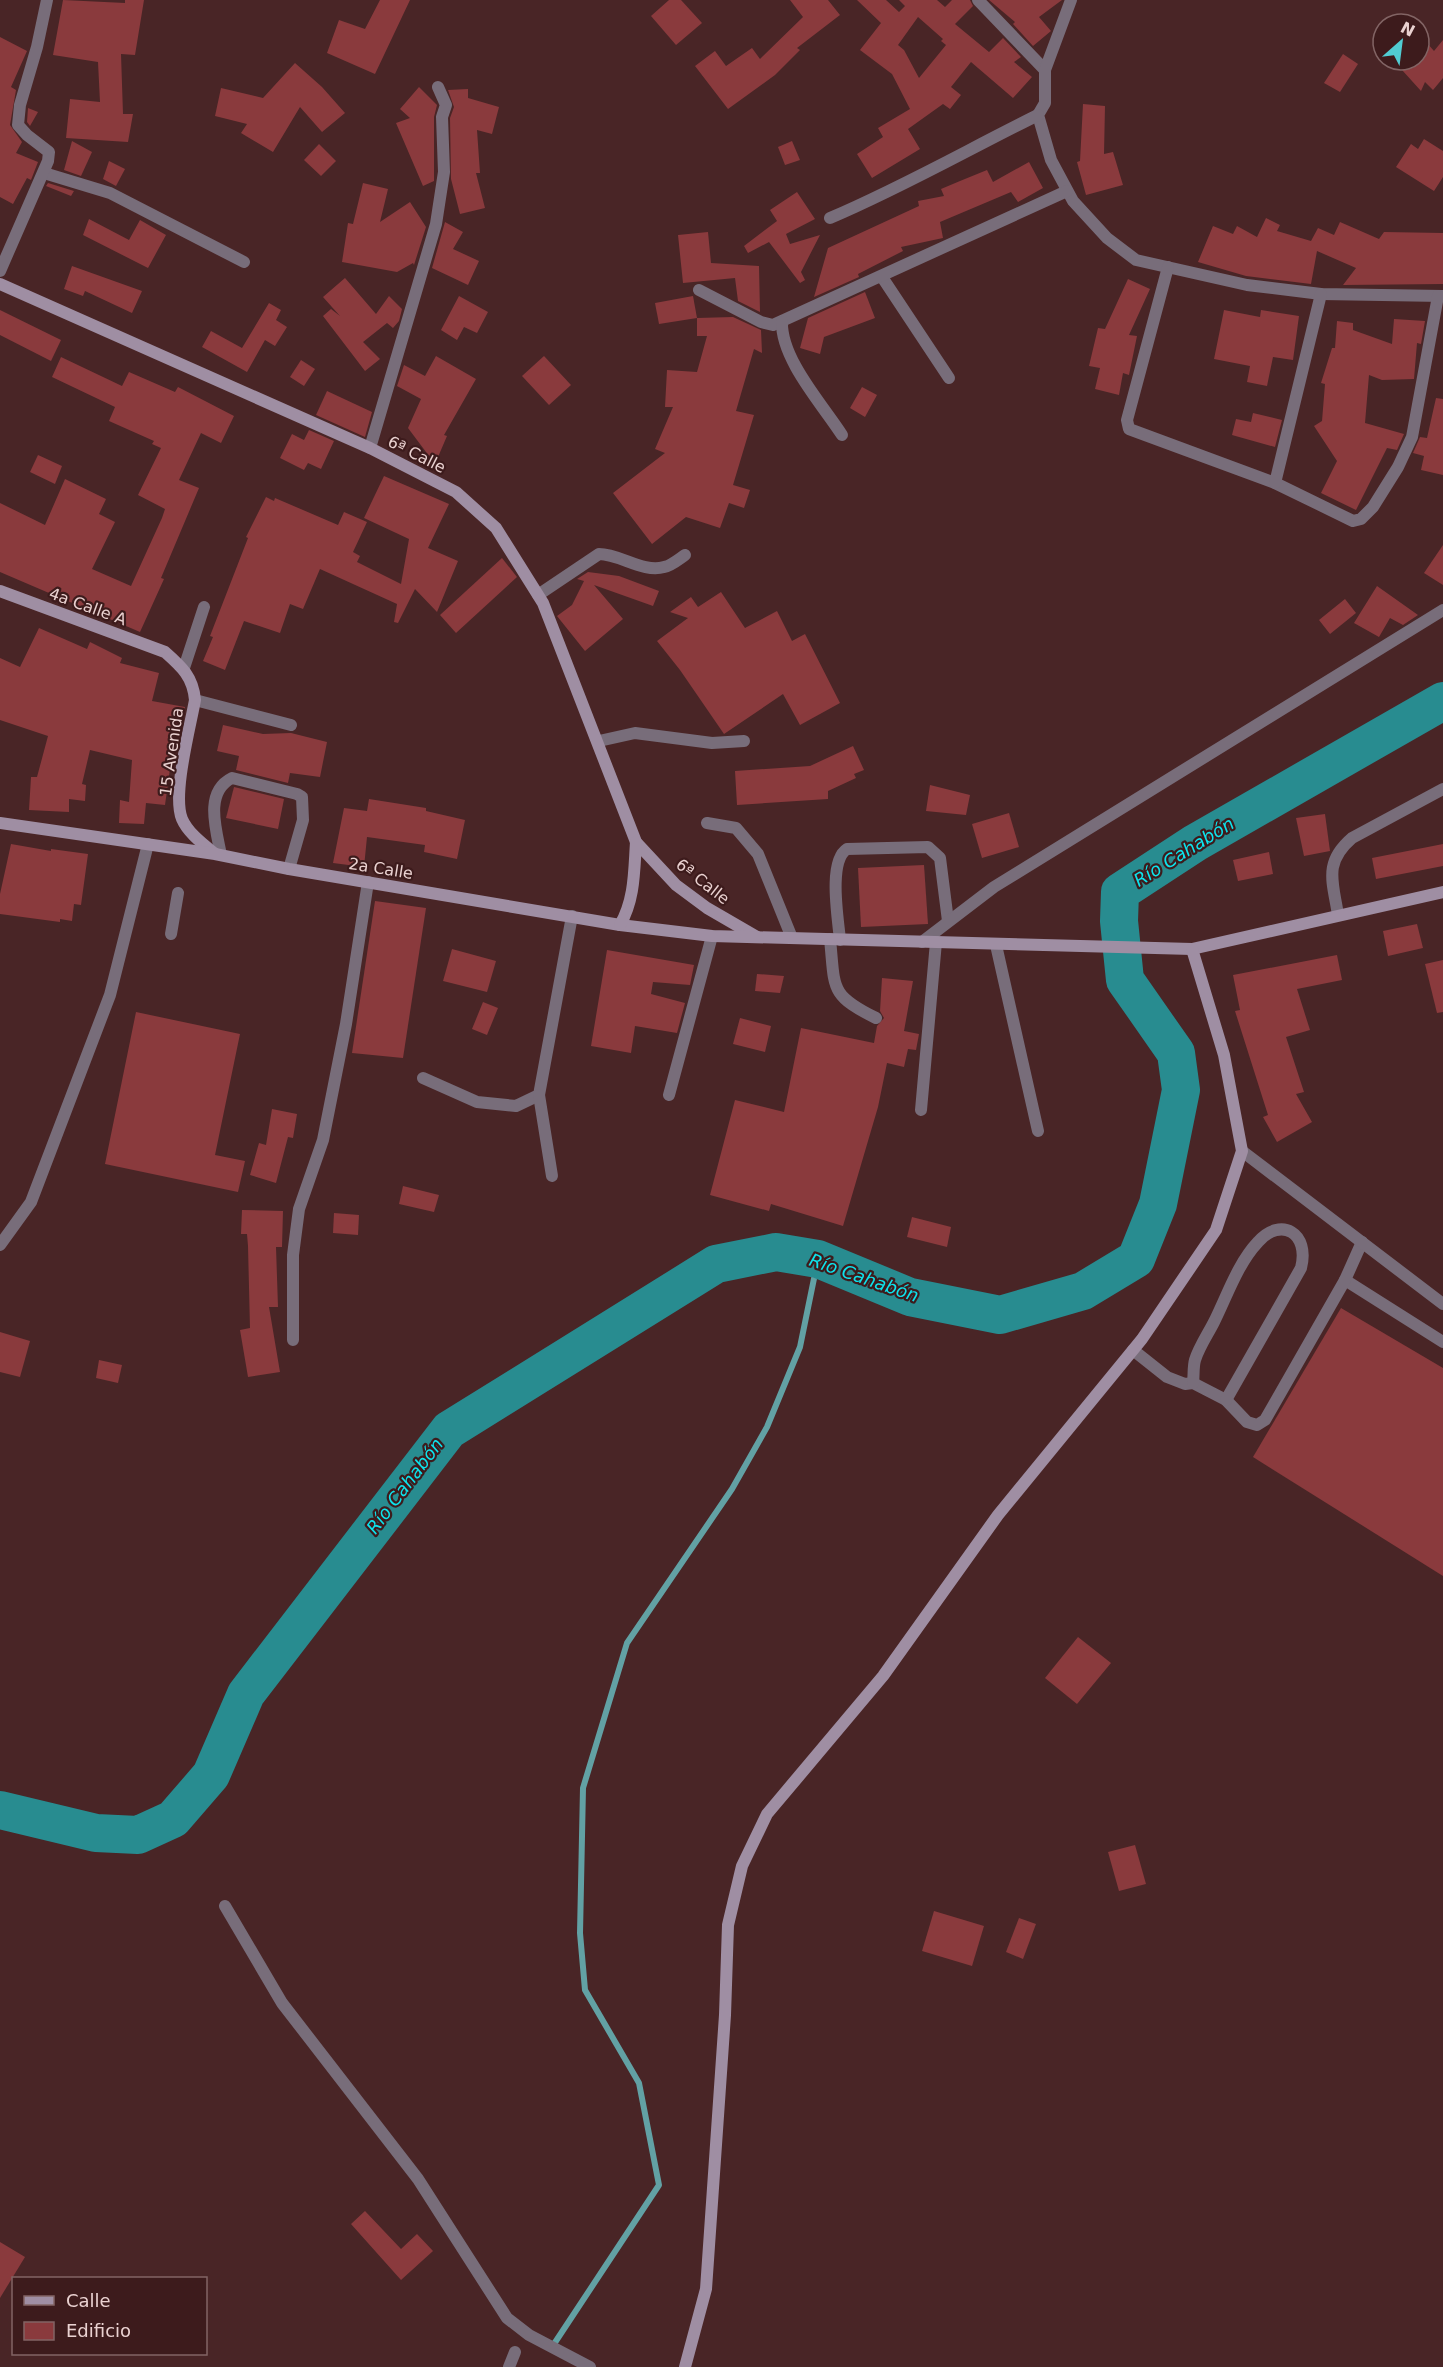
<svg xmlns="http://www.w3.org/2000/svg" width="1443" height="2367" font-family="'DejaVu Sans',sans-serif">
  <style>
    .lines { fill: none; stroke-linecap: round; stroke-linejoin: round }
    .stream { stroke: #62a1a4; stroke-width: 6 }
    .river { stroke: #288c90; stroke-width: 38 }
    .building { fill: #8a3a3d; fill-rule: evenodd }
    .service { stroke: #786d7a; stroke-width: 12 }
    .minor { stroke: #786d7a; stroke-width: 12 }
    .tertiary { stroke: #786d7a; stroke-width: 12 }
    .secondary { stroke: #9f8ea3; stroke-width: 12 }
    .labels { text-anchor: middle; stroke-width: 4.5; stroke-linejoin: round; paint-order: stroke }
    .street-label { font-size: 16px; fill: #ead2d1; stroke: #3d1b1c }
    .water-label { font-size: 18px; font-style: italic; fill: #0de3ec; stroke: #3d1b1c }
  </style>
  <rect width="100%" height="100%" fill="#492526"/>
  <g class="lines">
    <path class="stream" d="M554 2344 659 2185 639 2083 585 1990 580 1933 583 1788 627 1643 732 1489 767 1427 800 1347 818 1259"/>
    <path class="river" d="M0 1810 96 1833 138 1835 173 1819 211 1775 246 1694 449 1430 716 1264 776 1252 818 1259 910 1297 1000 1315 1083 1291 1136 1259 1158 1204 1181 1090 1176 1053 1125 980 1119 921 1120 892 1195 843 1443 701"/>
  </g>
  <g class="building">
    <path d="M63 0 125 3V0H144L135 55 121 54 123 114H133L128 142 66 138 70 99 100 102 98 62 53 55Z"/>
    <path d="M380 0H410L375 74 327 53 339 20 365 29Z"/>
    <path d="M669 0H681L702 23 676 45 651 16Z"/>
    <path d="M790 0H828L840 15 797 48 800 50 775 75 728 109 695 66 715 51 726 66 752 48 760 59 803 17Z"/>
    <path d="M857 0H886L899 12 905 6 899 0H937L945 7 952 0H970L973 6 955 24 989 52 1003 38 1021 57 1014 62 1032 77 1013 98 971 62 951 87 961 95 950 109 943 104 908 129 920 149 872 178 857 154 883 137 878 128 910 109 892 74 860 50 881 23ZM918 17 943 39 941 41 946 45 919 78 904 50 898 45Z"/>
    <path d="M989 0H1062L1039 17 1051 31 1033 46 1013 24 1015 22Z"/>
    <path d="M1419 34 1434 51 1443 40V78L1433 90 1425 82 1421 91 1393 60H1419Z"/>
    <path d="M0 37 27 51 11 87 16 90 10 125 22 142 16 153 38 162 31 180 27 178 13 204 0 197Z"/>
    <path d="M1343 54 1358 64 1340 92 1324 83Z"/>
    <path d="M295 63 322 87 345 113 322 132 300 107 273 152 241 133 247 124 215 116 221 88 263 98Z"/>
    <path d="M419 87 437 105 434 117V181L423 186 396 123 410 118 400 109Z"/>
    <path d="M468 89V98L499 107 492 134 477 130 480 173H476L485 208 460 214 451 179 450 118 454 107 448 90Z"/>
    <path d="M1083 104 1105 106 1104 154 1113 152 1123 185 1086 195 1077 162 1080 161Z"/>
    <path d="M28 108 38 112 30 126 27 122Z"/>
    <path d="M1424 139 1443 151V177L1434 191 1396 167 1411 144 1418 149Z"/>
    <path d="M72 141 92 152 81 176 64 170Z"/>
    <path d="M792 141 800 160 785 165 778 147Z"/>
    <path d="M319 144 336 161 321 176 304 160Z"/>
    <path d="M109 161 125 169 116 186 103 179Z"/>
    <path d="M1029 162 1043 188 1018 202 1011 192 940 222 943 238 901 247 903 251 858 274 859 277 814 297 828 248 919 206 918 201 944 196 941 189 960 181 987 170 993 182Z"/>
    <path d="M48 183 74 191 71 196 46 186Z"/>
    <path d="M363 183 388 189 380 222 410 202 426 227 414 265 413 263 397 272 342 262 348 223 353 224Z"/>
    <path d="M797 192 815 219 786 234 790 244 820 235 801 272 805 280 800 283 769 242 748 253 744 246 777 221 770 210Z"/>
    <path d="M1266 218 1280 225 1277 231 1311 241 1318 228 1334 235 1340 222 1379 239 1384 232 1443 233V284L1343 285 1356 268 1317 251 1311 284 1246 276 1198 262 1213 226 1233 234 1237 226 1257 237Z"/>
    <path d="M89 219 129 240 140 220 166 235 148 268 83 235Z"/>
    <path d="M445 222 463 232 453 249 479 261 468 285 432 268Z"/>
    <path d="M708 232 711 263 759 266 760 312 738 301 735 278 683 283 678 235Z"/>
    <path d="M72 266 142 291 132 313 85 291 83 296 64 289Z"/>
    <path d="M345 278 376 314 389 296 402 309 399 321 393 328 387 323 363 342 380 359 365 371 323 316 331 309 340 316 323 297Z"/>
    <path d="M1128 279 1150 289 1129 335 1137 336 1129 375 1123 373 1119 395 1095 389 1100 368 1089 366 1098 328 1105 329Z"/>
    <path d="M865 292 875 318 824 337 820 354 800 348 808 318Z"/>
    <path d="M459 296 488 312 477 333 464 327 457 340 441 330Z"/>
    <path d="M693 296 697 318 659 324 655 303Z"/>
    <path d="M269 303 281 310 276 320 287 327 275 346 265 340 247 372 202 347 211 331 242 348Z"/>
    <path d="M0 310 61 340 51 361 0 335Z"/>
    <path d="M1224 310 1260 317 1261 310 1299 316 1293 360 1273 357 1267 386 1247 382 1250 366 1214 359Z"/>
    <path d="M733 317 761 330 762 353 754 349 736 411 754 415 733 485 750 490 744 508 729 503 720 528 686 517 652 544 613 493 665 453 655 449 673 407H665L667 370 697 372 707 336H697V318Z"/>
    <path d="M1394 319 1425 321 1421 344 1417 343 1414 379 1382 380 1369 375 1365 423 1404 434 1397 450 1387 448 1356 510 1321 493 1337 461 1314 426 1322 421 1325 384 1321 383 1332 348H1335L1337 321 1353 323V330L1392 344Z"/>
    <path d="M436 356 476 379 444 435 447 436 435 464 408 428 421 399 397 386 404 365 425 376Z"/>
    <path d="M544 356 571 385 549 405 522 376Z"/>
    <path d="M61 357 122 386 129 372 175 392 178 387 234 416 221 443 201 433 179 480 199 488 161 578 164 579 140 632 0 572V503L45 525 65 479 106 499 99 514 115 522 92 569 131 586 162 518 165 509 138 495 161 448 152 444 154 441 109 421 115 407 52 377Z"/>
    <path d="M301 360 315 369 304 386 290 377Z"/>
    <path d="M862 387 877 395 865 417 850 408Z"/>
    <path d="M327 391 372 412 365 437 316 415Z"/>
    <path d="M1436 398 1443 399V475L1421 470 1424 456 1413 453 1420 437 1427 438Z"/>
    <path d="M1253 413 1282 420 1275 447 1232 435 1236 419 1251 422Z"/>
    <path d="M309 430 334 441 321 469 308 463 304 470 280 458 292 434 304 440Z"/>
    <path d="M38 455 62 466 55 484 30 472Z"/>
    <path d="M384 476 449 504 428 548 458 561 437 612 415 589 398 623 394 622 397 604 320 569 303 609 290 604 280 633 244 621 225 670 203 661 213 637 210 636 248 538 246 537 266 497 274 501 275 498 338 525 344 512 367 522 353 552 360 556 357 562 401 584 409 539 364 518Z"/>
    <path d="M1443 545V585L1424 573Z"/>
    <path d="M502 558 517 577 456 633 440 615Z"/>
    <path d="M588 572 619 576 659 591 653 606 594 585 623 619 585 651 557 616 572 605 584 581 577 579Z"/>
    <path d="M1377 586 1418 615 1403 625 1390 618 1379 637 1354 623Z"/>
    <path d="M721 592 745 628 777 611 792 641 805 634 840 703 800 725 783 694 724 734 680 670 657 641 688 618 670 612 691 597 698 607Z"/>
    <path d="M1345 599 1356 613 1330 634 1319 620Z"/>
    <path d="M39 628 87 649 90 642 122 658 120 663 159 673 152 701 185 707 173 770 170 769 165 805 146 803 144 824 119 823 120 800 129 802 132 760 90 750 82 784 86 785 85 801 69 799V812L29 810 31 777H37L48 736 0 720V658L20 667Z"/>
    <path d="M223 725 263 734 291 733 327 742 320 777 290 773 288 783 236 770 239 756 217 751Z"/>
    <path d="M853 746 864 770 854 774 856 778 828 791V799L737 805 735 771 810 766Z"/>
    <path d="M930 785 970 795 966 815 926 811Z"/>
    <path d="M234 787 284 799 278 829 226 818Z"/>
    <path d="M369 799 426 808V811L465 820 457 859 424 852 425 845 367 837 364 867 333 863 344 808 367 811Z"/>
    <path d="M1009 813 1019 847 982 858 972 824Z"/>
    <path d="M1325 814 1330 851 1304 856 1296 818Z"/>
    <path d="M11 844 51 851V849L88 854 81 905 74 904 72 921 60 919V922L0 914V894Z"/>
    <path d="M1443 844V866L1376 879 1372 858Z"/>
    <path d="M1269 852 1273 874 1238 881 1233 860Z"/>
    <path d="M924 865 928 924 861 927 858 868Z"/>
    <path d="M375 901 426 908 403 1058 352 1053Z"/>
    <path d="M1417 924 1423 948 1388 956 1383 931Z"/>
    <path d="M452 949 496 961 487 992 443 981Z"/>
    <path d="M607 950 694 965 690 985 653 982 651 994 685 1003 677 1033 635 1026 631 1053 591 1046Z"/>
    <path d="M1337 955 1342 980 1297 989 1310 1030 1286 1037 1304 1092 1296 1094 1312 1122 1277 1142 1263 1117 1268 1115 1235 1011 1240 1010 1233 975Z"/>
    <path d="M1443 960V1012L1437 1013 1425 964Z"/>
    <path d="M757 974 784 976 780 993 755 991Z"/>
    <path d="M882 978 913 981 904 1031 919 1034 916 1050 908 1049 904 1067 887 1063 878 1107 843 1226 771 1204 769 1211 710 1195 735 1100 784 1112 801 1028 874 1043 877 1026 884 1018 880 1011Z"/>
    <path d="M483 1002 498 1008 487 1035 472 1029Z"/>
    <path d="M136 1012 240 1034 215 1155 245 1161 238 1192 105 1164Z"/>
    <path d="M740 1018 771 1026 765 1052 733 1044Z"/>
    <path d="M272 1109 297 1114 293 1138 288 1137 276 1183 250 1175 259 1143 266 1145Z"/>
    <path d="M403 1186 439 1195 434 1212 399 1204Z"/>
    <path d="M242 1210 283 1211 282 1247H276L278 1307H269L280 1372 248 1377 240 1330 250 1328 248 1246 247 1234H241Z"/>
    <path d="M334 1213 359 1215 358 1235 333 1233Z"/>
    <path d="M912 1217 951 1227 947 1247 907 1237Z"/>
    <path d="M1341 1308 1443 1368V1576L1253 1457Z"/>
    <path d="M0 1332 30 1341 20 1377 0 1372Z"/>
    <path d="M99 1360 122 1365 118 1383 96 1378Z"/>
    <path d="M1078 1637 1111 1663 1077 1704 1045 1678Z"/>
    <path d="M1135 1845 1146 1884 1119 1891 1108 1852Z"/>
    <path d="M934 1911 984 1926 972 1966 922 1951Z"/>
    <path d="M1019 1918 1036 1924 1023 1959 1006 1952Z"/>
    <path d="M365 2211 401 2249 417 2234 433 2251 401 2280 351 2224Z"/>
    <path d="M0 2242 25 2257 0 2298Z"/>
  </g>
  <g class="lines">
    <g class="service">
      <path d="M538 595 599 554C620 554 643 573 664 567 671 566 679 559 685 555"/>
      <path d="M184 668 204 607"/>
      <path d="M195 700 291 725"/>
      <path d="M599 741 635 733 712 743 744 741"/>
      <path d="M707 823 736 828 758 854 792 938"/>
      <path d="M221 855C216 829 204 792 232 778L297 794 302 797 303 820 289 869"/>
      <path d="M1338 915C1333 882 1323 863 1352 838L1443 789"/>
      <path d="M171 934 178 893"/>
      <path d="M830 939C835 988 829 995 876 1018"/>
      <path d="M840 940C838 918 828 861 847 849L928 847 940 858 948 921"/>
      <path d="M996 945 1038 1131"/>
      <path d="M423 1078 477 1102 516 1106 539 1095 572 916"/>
      <path d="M539 1095 552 1176"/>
      <path d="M669 1095 712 936"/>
      <path d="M921 1110 936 942"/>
      <path d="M0 1245 31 1202 110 995 148 844"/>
      <path d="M1345 1280 1443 1342"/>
      <path d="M1133 1350 1167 1377 1185 1384 1193 1383 1226 1400 1247 1422 1257 1425 1265 1420 1345 1280 1362 1242"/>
      <path d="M1193 1383C1194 1375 1193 1367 1195 1360 1199 1347 1208 1334 1214 1322 1227 1296 1238 1263 1258 1242 1281 1216 1310 1233 1301 1268L1226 1400"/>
      <path d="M225 1906 282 2003 418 2179 507 2318 529 2335 590 2367"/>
      <path d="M509 2367 515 2352"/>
    </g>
    <g class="minor">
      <path d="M978 0 1045 70"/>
      <path d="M1071 0 1045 70V103L1038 115 1051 160 1073 201 1107 238 1136 260 1247 285 1321 294 1443 296"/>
      <path d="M44 173 110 193 244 262"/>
      <path d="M830 218C901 188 969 149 1038 115"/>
      <path d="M1168 267 1127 420 1129 429 1275 483 1353 521 1361 519 1373 507 1398 467 1412 437 1438 296"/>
      <path d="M0 271 48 161 49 152 27 135 18 125 20 105 37 47 47 0"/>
      <path d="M882 277 949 378"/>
      <path d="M699 290 761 322 773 325 1067 191"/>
      <path d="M782 322C781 359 822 404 842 435"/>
      <path d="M370 448 436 224 444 172 442 117 446 105 438 87"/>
      <path d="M1275 483 1321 294"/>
      <path d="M922 942 994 887 1443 610"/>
      <path d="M293 1340V1255L299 1209 323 1140 346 1024 368 882"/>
    </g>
    <path class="tertiary" d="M1242 1151 1443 1304"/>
    <g class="secondary">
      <path d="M0 284 370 448 456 492 496 528 543 603 636 842 676 885 707 908 757 937"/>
      <path d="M0 591 165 652C182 667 193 677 195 700 190 728 172 795 182 819 188 833 203 844 214 853"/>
      <path d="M0 823 215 854 289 869 620 925 712 936 1192 949 1443 892"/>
      <path d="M620 925C635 899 634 871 636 842"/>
      <path d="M685 2367 706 2289 725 2015 728 1925 742 1866 767 1814 883 1676 998 1515 1142 1339 1216 1230 1242 1151 1224 1055 1192 949"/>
    </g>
  </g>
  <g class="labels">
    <g class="street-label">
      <text transform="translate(417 454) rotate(27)" y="6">6ª Calle</text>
      <text transform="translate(88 606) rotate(20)" y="6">4a Calle A</text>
      <text transform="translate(171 752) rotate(-82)" y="6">15 Avenida</text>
      <text transform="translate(381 868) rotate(9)" y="6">2a Calle</text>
      <text transform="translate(703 881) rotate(38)" y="6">6ª Calle</text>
    </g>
    <g class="water-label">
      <text transform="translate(1184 852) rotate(-32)" y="6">Río Cahabón</text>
      <text transform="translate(864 1278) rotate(19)" y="6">Río Cahabón</text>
      <text transform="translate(405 1486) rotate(-53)" y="6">Río Cahabón</text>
    </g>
  </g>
  <rect x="12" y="2277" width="195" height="78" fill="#3d1b1c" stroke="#826464" stroke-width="1.5"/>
  <rect x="24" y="2296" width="30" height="9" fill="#9f8ea3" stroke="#826464" stroke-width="1.5"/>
  <text x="66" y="2307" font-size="18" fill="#ead2d1">Calle</text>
  <rect x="24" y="2322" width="30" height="18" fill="#8a3a3d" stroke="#826464" stroke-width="1.5"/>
  <text x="66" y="2337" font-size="18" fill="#ead2d1">Edificio</text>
  <g transform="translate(1401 42) rotate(28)"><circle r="28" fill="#3d1b1c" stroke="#826464" stroke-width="1.5"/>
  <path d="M0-4.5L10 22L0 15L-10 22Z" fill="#51ccd2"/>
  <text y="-9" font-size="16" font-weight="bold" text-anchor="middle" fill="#ead2d1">N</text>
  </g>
</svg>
